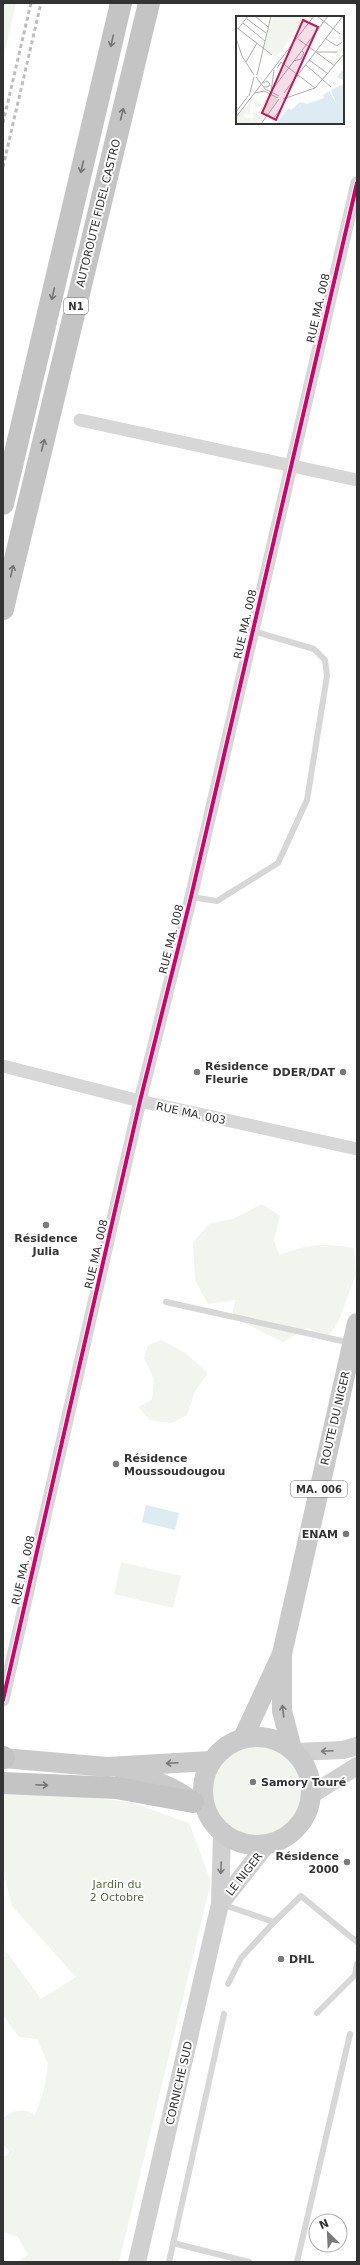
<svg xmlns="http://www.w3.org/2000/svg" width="360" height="2265" font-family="'DejaVu Sans',sans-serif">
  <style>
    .green { fill: #f1f5ed }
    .water { fill: #ddebf3 }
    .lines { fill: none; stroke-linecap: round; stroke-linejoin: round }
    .lane { stroke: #d7d7d7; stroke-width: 6 }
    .street { stroke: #d7d7d7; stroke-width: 13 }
    .secondary { stroke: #d0d0d0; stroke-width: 18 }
    .primary { stroke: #cacaca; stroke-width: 20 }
    .highway { stroke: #c4c4c4; stroke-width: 22 }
    .rail { stroke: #bebebe; stroke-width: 3; stroke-dasharray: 4 3; stroke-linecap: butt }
    .cycleway-casing { stroke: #fff; stroke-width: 6 }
    .cycleway { stroke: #d6006c; stroke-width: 4 }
    .oneway { stroke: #747474 }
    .oneway2 { stroke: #777 }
    .oneway3 { stroke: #7a7a7a }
    .poi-dot { fill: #7a7a7a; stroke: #fff; stroke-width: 1.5 }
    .labels { text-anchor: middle; stroke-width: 4; stroke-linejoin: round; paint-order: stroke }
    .shield { fill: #fff; stroke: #707070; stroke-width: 1 }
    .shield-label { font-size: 10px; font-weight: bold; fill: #333 }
    .street-label { font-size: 11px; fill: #333; stroke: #fff }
    .poi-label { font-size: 11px; font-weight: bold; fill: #333; stroke: #fff; text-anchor: start }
    .park-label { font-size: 11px; fill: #56703f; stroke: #fff }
    .inset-road { fill: none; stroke: #adadad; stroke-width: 1 }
    .view { fill: #c2185b; fill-opacity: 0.15; stroke: #c2185b; stroke-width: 2 }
    .inset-edge { fill: none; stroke: #333; stroke-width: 2 }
  </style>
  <rect width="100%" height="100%" fill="#fff"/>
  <g class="green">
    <path d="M3 3H16L3 60Z"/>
    <path d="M262 1204 280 1216 274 1240 279 1255C310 1244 321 1243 354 1248L356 1274 339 1320 329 1336 307 1328 283 1342 232 1317 235 1300 208 1304 195 1280 193 1242 210 1223 233 1219Z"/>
    <path d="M162 1340 185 1353 208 1373 195 1391 187 1415 171 1423 150 1420 138 1407 152 1400 154 1379 144 1358 148 1345Z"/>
    <path d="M121 1562 181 1576 173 1608 114 1594Z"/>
    <circle cx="256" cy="1790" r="46"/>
    <path d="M3 1788 130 1802 189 1823 211 1882 119 2262H16L28 2255 18 2237 3 2232V2156H7L10 2151 3 2145V2119C12 2109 24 2108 35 2115L44 2090 48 2064 37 2039 19 2037 3 2015V1951L9 1955 41 1999 76 1977 12 1906 3 1870Z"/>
  </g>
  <path class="water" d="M146 1505 179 1513 175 1530 142 1522Z"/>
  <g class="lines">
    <g class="lane">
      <path d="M191 897 217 901 278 863 307 800 327 676 325 660 314 649 253 631"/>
      <path d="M166 1302 351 1343"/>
      <path d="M221 1904 274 1922 301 1896 357 1942"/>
      <path d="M228 1984 241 1958 274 1922"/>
      <path d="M317 2013 355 1975 357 1964"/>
      <path d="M173 2243 249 2262"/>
      <path d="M169 2262 224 2014"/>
      <path d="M297 2262 350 2034"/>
    </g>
    <g class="street">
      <path d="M80 420 357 480"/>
      <path d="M3 1066 140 1101 357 1149"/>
      <path d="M3 1700 140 1101 191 897 357 183"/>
    </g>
    <g class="secondary">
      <path d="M296 1752 343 1750 357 1746"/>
      <path d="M311 1795 357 1766"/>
      <path d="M220 1904 268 1843"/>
      <path d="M137 2262 220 1904 222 1833"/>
    </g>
    <g class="primary">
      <path d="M282 1654 357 1323"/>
      <circle cx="257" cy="1791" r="54"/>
      <path d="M243 1738 282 1654V1711L292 1749"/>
      <path d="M3 1758 107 1767 211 1761"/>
      <path d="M124 1772C150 1779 172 1785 193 1802"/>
    </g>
    <g class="highway">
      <path d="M3 504 121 3"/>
      <path d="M3 609 149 3"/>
      <path d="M3 1757 4 1758"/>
      <path d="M3 1783 116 1788 193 1802"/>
    </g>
    <g class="rail">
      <path d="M3 123 31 3"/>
      <path d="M3 167 41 3"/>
    </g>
    <defs>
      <path id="cycleway" d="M3 1700 140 1101 191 897 357 183"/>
    </defs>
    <use href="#cycleway" class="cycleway-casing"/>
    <use href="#cycleway" class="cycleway"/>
  </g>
  <defs><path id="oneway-shaft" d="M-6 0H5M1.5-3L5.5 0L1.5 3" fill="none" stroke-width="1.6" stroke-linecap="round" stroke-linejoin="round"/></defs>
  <g class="oneway">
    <use href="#oneway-shaft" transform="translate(112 41) rotate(103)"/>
    <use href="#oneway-shaft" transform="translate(122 114) rotate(-76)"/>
    <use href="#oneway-shaft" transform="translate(82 167) rotate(103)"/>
    <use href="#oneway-shaft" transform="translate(53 294) rotate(103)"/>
    <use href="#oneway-shaft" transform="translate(43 445) rotate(-76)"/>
    <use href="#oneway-shaft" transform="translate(12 571) rotate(-76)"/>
    <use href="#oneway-shaft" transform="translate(42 1785) rotate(3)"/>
  </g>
  <g class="oneway2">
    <use href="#oneway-shaft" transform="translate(283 1711) rotate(-97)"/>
    <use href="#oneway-shaft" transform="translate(172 1763) rotate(177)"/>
  </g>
  <g class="oneway3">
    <use href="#oneway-shaft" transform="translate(327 1751) rotate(177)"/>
    <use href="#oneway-shaft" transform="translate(221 1868) rotate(92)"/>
  </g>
  <g class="poi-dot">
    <circle cx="197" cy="1072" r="4"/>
    <circle cx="343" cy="1072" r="4"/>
    <circle cx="46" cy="1225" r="4"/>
    <circle cx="116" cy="1464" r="4"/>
    <circle cx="346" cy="1534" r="4"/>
    <circle cx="253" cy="1782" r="4"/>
    <circle cx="347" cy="1862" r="4"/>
    <circle cx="281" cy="1959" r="4"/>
  </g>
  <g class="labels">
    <g class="shield">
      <rect x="64" y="298" width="24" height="16" rx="3"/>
      <rect x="291" y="1481" width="56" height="16" rx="3"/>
    </g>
    <g class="shield-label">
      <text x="76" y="310">N1</text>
      <text x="319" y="1493">MA. 006</text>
    </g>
    <g class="street-label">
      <text transform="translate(98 213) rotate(-76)" y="4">AUTOROUTE FIDEL CASTRO</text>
      <text transform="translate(318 308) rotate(-77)" y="4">RUE MA. 008</text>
      <text transform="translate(245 624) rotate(-77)" y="4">RUE MA. 008</text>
      <text transform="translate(171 939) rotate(-76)" y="4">RUE MA. 008</text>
      <text transform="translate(191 1113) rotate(12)" y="4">RUE MA. 003</text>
      <text transform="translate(96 1254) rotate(-77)" y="4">RUE MA. 008</text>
      <text transform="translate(335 1418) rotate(-77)" y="4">ROUTE DU NIGER</text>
      <text transform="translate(23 1570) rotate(-77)" y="4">RUE MA. 008</text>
      <text transform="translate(244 1874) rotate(-52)" y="4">LE NIGER</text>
      <text transform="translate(179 2083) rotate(-77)" y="4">CORNICHE SUD</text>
    </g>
    <g class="poi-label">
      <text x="205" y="1070">Résidence<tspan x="205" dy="13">Fleurie</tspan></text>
      <text x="335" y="1076" text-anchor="end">DDER/DAT</text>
      <text x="46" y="1242" text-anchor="middle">Résidence<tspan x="46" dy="13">Julia</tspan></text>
      <text x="124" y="1462">Résidence<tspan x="124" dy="13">Moussoudougou</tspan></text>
      <text x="338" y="1538" text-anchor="end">ENAM</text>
      <text x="261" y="1786">Samory Touré</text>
      <text x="339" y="1860" text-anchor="end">Résidence<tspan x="339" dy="13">2000</tspan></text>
      <text x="289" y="1963">DHL</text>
    </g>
    <g class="park-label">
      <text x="117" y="1888">Jardin du<tspan x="117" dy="13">2 Octobre</tspan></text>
    </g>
  </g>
  <g transform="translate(236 16)">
    <rect width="108" height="108" fill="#fff"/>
    <path d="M37 0H71L40 41 28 31ZM108 15V32L103 38 108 42 98 49 96 47 102 42 100 43 101 38H95L107 31 108 27 102 22ZM33 79 41 82V85L24 108H0V102L8 92 10 93 15 82 24 87 28 93 31 90 30 87 26 88 28 84 30 83 34 87ZM18 86 19 91 23 88 21 90 27 97H24L22 106 24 95 16 97 18 101 15 106V102L8 101V98H14V88Z" fill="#f1f5ed" fill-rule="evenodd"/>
    <path d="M106 55H108V108H40L53 92 55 94 64 86 71 88 88 82 87 79 93 75 101 89 95 74 108 68 107 64 101 61Z" fill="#ddebf3"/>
    <path class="inset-road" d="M19 0 32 11M81 0 104 18M11 3 30 17M7 7 29 25M0 11 36 39M2 13 12 0M0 22 6 40 18 59M62 23 99 50M90 23 101 30 106 26M81 36H101M73 44 91 57M58 45 65 43 68 37 66 35M10 46 21 27M70 49 95 71M41 52 45 46 79 72M21 59 35 0M20 61 29 73 43 80M27 67 31 65 34 68 32 71H28M36 74 92 0M35 76 38 54M19 77 28 75 42 82M48 77 107 0M13 80 18 61M47 83 79 72 108 38M0 96 12 80M33 99 37 103 44 94M0 101 78 0M25 108 43 83"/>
    <path class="view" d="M67 4 82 11 40 104 26 97Z"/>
    <rect width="108" height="108" class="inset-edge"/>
  </g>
  <rect width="360" height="2265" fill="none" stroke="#333333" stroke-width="8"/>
  <g transform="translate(328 2233) rotate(336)"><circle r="19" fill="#ffffff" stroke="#adadad"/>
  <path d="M0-3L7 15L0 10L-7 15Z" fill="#7a7a7a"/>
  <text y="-6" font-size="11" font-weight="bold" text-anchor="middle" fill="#333333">N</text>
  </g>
</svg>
